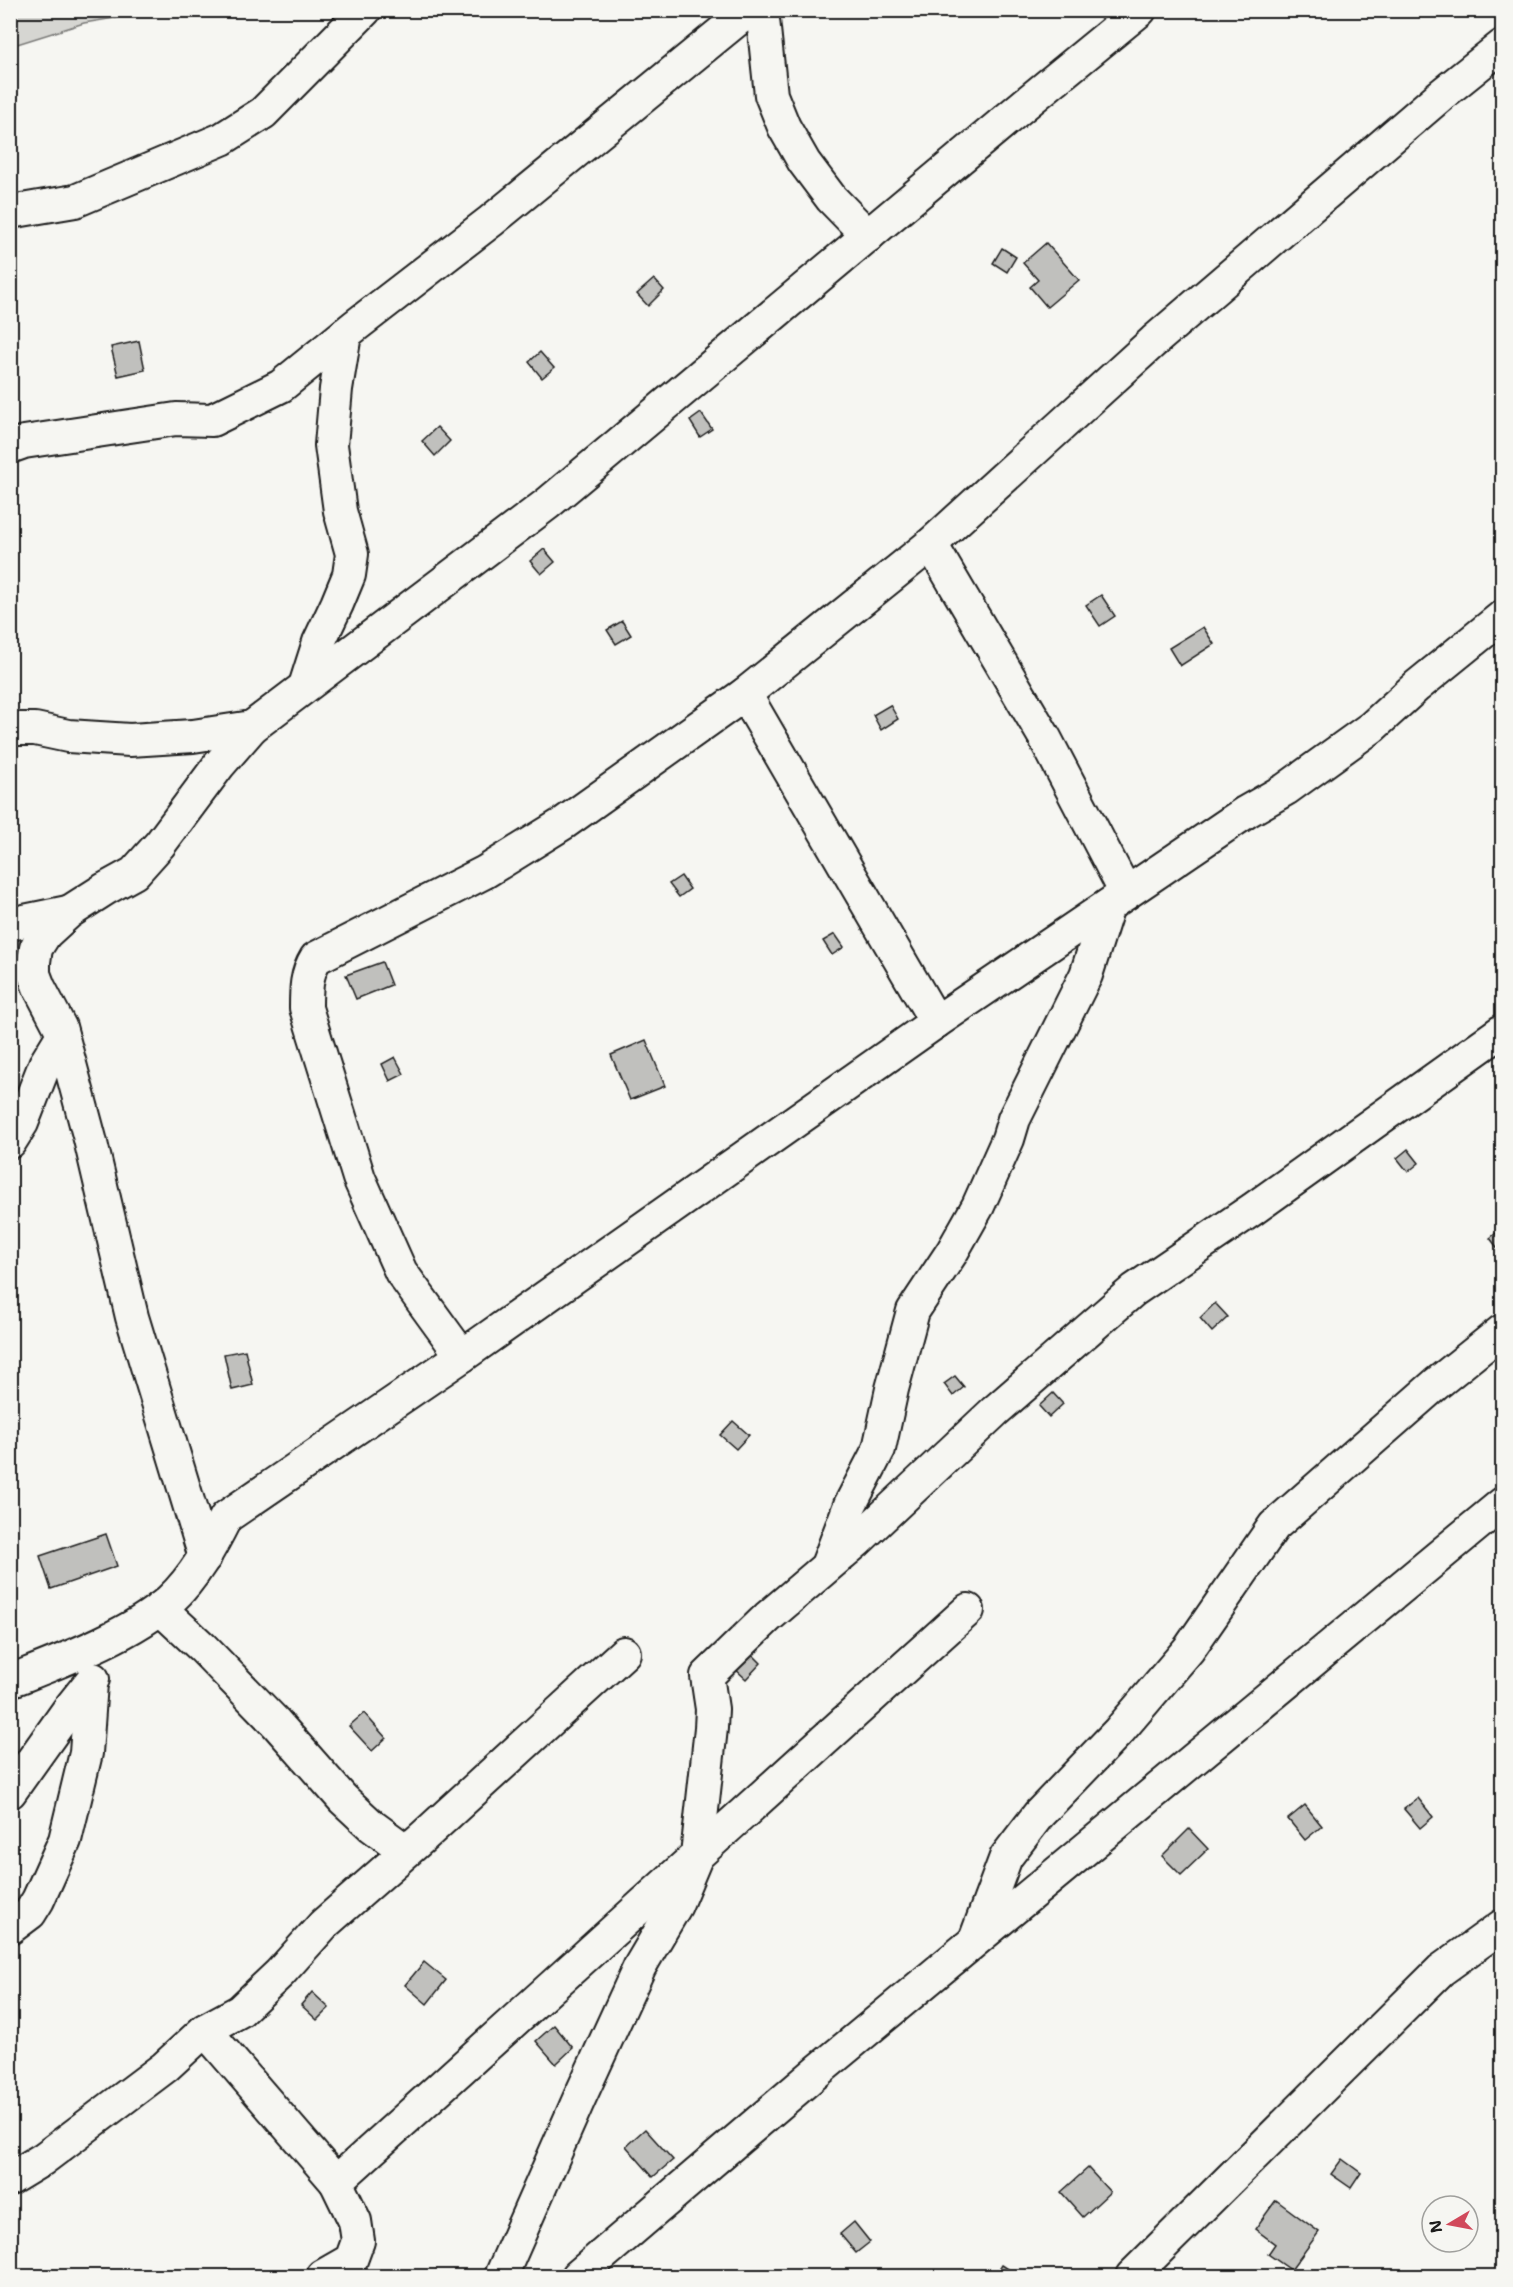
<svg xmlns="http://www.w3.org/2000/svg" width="1513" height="2287" font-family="'Shantell Sans',sans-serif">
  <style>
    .green { fill: #d6d6d2; stroke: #797977; stroke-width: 1.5 }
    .building { fill: #c0c0bd; stroke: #1c1c1c; stroke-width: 1.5 }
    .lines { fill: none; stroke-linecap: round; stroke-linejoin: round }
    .street-casing { stroke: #1c1c1c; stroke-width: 36 }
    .street { stroke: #f6f6f2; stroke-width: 32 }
  </style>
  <rect width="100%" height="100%" fill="#f6f6f2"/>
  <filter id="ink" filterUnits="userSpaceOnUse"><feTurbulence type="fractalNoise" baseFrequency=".0167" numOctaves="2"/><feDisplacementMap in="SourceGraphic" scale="12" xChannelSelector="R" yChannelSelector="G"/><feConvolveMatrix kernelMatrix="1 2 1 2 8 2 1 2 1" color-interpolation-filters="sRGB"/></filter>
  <g filter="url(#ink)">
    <path class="green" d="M10 11 11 10 157 11 84 23 11 46Z"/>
    <g class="building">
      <path d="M1046 243 1079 280 1047 307 1030 287 1038 280 1023 263Z"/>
      <path d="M1002 248 1016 257 1007 272 993 263Z"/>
      <path d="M654 279 664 290 648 306 637 294Z"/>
      <path d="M139 341 145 370 118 376 111 347Z"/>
      <path d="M540 352 554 368 542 378 529 362Z"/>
      <path d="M701 413 712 429 700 437 690 421Z"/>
      <path d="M437 427 450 441 435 456 422 441Z"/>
      <path d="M544 549 555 562 541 574 530 561Z"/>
      <path d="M1101 595 1115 616 1100 626 1086 605Z"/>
      <path d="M622 621 631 635 616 644 607 630Z"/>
      <path d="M1203 627 1214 644 1180 666 1169 648Z"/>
      <path d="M890 705 898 719 881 730 873 715Z"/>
      <path d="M681 876 690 889 679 897 669 884Z"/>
      <path d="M835 934 844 947 832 955 823 941Z"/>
      <path d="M382 962 391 985 356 999 346 975Z"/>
      <path d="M646 1040 665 1086 630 1100 611 1055Z"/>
      <path d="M395 1057 404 1074 390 1081 382 1064Z"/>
      <path d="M1408 1149 1419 1163 1408 1172 1397 1158Z"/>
      <path d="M1502 1228V1254L1490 1238Z"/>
      <path d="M1215 1303 1228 1317 1212 1332 1200 1318Z"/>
      <path d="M245 1350 253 1385 232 1390 224 1354Z"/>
      <path d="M955 1376 964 1387 953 1396 944 1384Z"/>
      <path d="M1053 1393 1063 1404 1049 1417 1039 1406Z"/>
      <path d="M733 1421 749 1435 736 1449 720 1435Z"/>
      <path d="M106 1534 117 1566 51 1589 40 1556Z"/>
      <path d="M748 1650 761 1663 746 1679 733 1667Z"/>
      <path d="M364 1713 386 1738 372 1751 349 1726Z"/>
      <path d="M1418 1798 1433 1817 1420 1828 1404 1809Z"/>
      <path d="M1305 1805 1322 1826 1305 1840 1288 1819Z"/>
      <path d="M1189 1829 1208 1849 1181 1875 1162 1856Z"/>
      <path d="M424 1962 446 1980 427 2004 405 1985Z"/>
      <path d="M312 1992 329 2008 317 2020 301 2005Z"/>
      <path d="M554 2025 573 2048 556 2064 536 2041Z"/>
      <path d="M645 2129 673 2160 653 2177 626 2146Z"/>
      <path d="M1342 2159 1361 2173 1351 2188 1331 2174Z"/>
      <path d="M1088 2168 1110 2192 1083 2217 1061 2192Z"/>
      <path d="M1276 2200 1319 2232 1291 2270 1268 2254 1275 2244 1255 2229Z"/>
      <path d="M854 2222 870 2242 856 2253 840 2234Z"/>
      <path d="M1002 2265 1019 2276H995Z"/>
      <path d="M230 2269 234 2276H216Z"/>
    </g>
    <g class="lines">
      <defs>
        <g id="street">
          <path d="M762 10 771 95 784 127 804 162 831 198 868 236"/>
          <path d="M10 212 75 201 222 139 263 113 365 10"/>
          <path d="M10 447 24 442 176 419 212 420 281 386 355 326 491 221 749 10"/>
          <path d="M931 544 1045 738 1126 893"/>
          <path d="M305 686 319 642 337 604 349 575 352 554 340 511 331 445 336 389 345 334"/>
          <path d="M745 694 936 1022"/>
          <path d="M10 729H35L68 736 130 740 193 736 252 727"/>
          <path d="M10 924 68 912"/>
          <path d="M10 1142 22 1123 45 1064 62 1036"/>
          <path d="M462 1356 401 1272 359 1178 306 1008C306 989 306 974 316 958L485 872 564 823 745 694 931 544 1154 341 1441 95 1502 46"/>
          <path d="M205 1557 132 1317 90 1139 60 1027 39 987 34 974V962L36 948 45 934 69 912 105 889 134 873 160 844 219 765 252 727 547 504 1025 104 1140 10"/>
          <path d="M828 1563 850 1505 879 1449 892 1389 913 1311 952 1252 978 1206 1008 1139 1014 1119 1086 975 1108 906"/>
          <path d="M160 1608 203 1648 276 1723 343 1799 372 1826 406 1851"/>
          <path d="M10 1681C58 1662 132 1635 170 1600 194 1578 211 1547 226 1517L462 1356 936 1022 1246 812 1286 789 1372 727 1417 686 1502 617"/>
          <path d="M10 1792 69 1709 93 1679"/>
          <path d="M10 1928 30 1913 38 1900 65 1840 86 1753 91 1683"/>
          <path d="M975 1940 1006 1857 1039 1814 1119 1731 1189 1649 1274 1526 1436 1384 1502 1331"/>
          <path d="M205 2030 336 2182"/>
          <path d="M10 2179 43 2159 165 2067 205 2030 240 2011 280 1973 324 1924 424 1836 624 1653"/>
          <path d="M323 2276 351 2260 358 2241 355 2221 336 2182 968 1610"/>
          <path d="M501 2276 579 2099 640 1966 676 1905 697 1855 711 1728 712 1709 707 1676 768 1617 857 1541 995 1411 1134 1290 1253 1209 1502 1031"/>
          <path d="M578 2276 819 2070 1502 1504"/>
          <path d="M1132 2276 1441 1970 1502 1926"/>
        </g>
      </defs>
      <use href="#street" class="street-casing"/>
      <use href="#street" class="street"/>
    </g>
  </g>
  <rect width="1513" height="2287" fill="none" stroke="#f6f6f2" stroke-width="36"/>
  <rect x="18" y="18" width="1477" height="2251" fill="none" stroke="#1c1c1c" stroke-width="2" filter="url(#ink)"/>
  <g transform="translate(1450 2224) rotate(260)"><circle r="28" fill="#f6f6f2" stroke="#9f9f9c" stroke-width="1.5"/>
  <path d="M0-4.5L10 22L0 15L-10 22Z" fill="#d1495b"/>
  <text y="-9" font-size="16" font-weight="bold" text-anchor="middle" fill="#1c1c1c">N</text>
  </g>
</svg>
